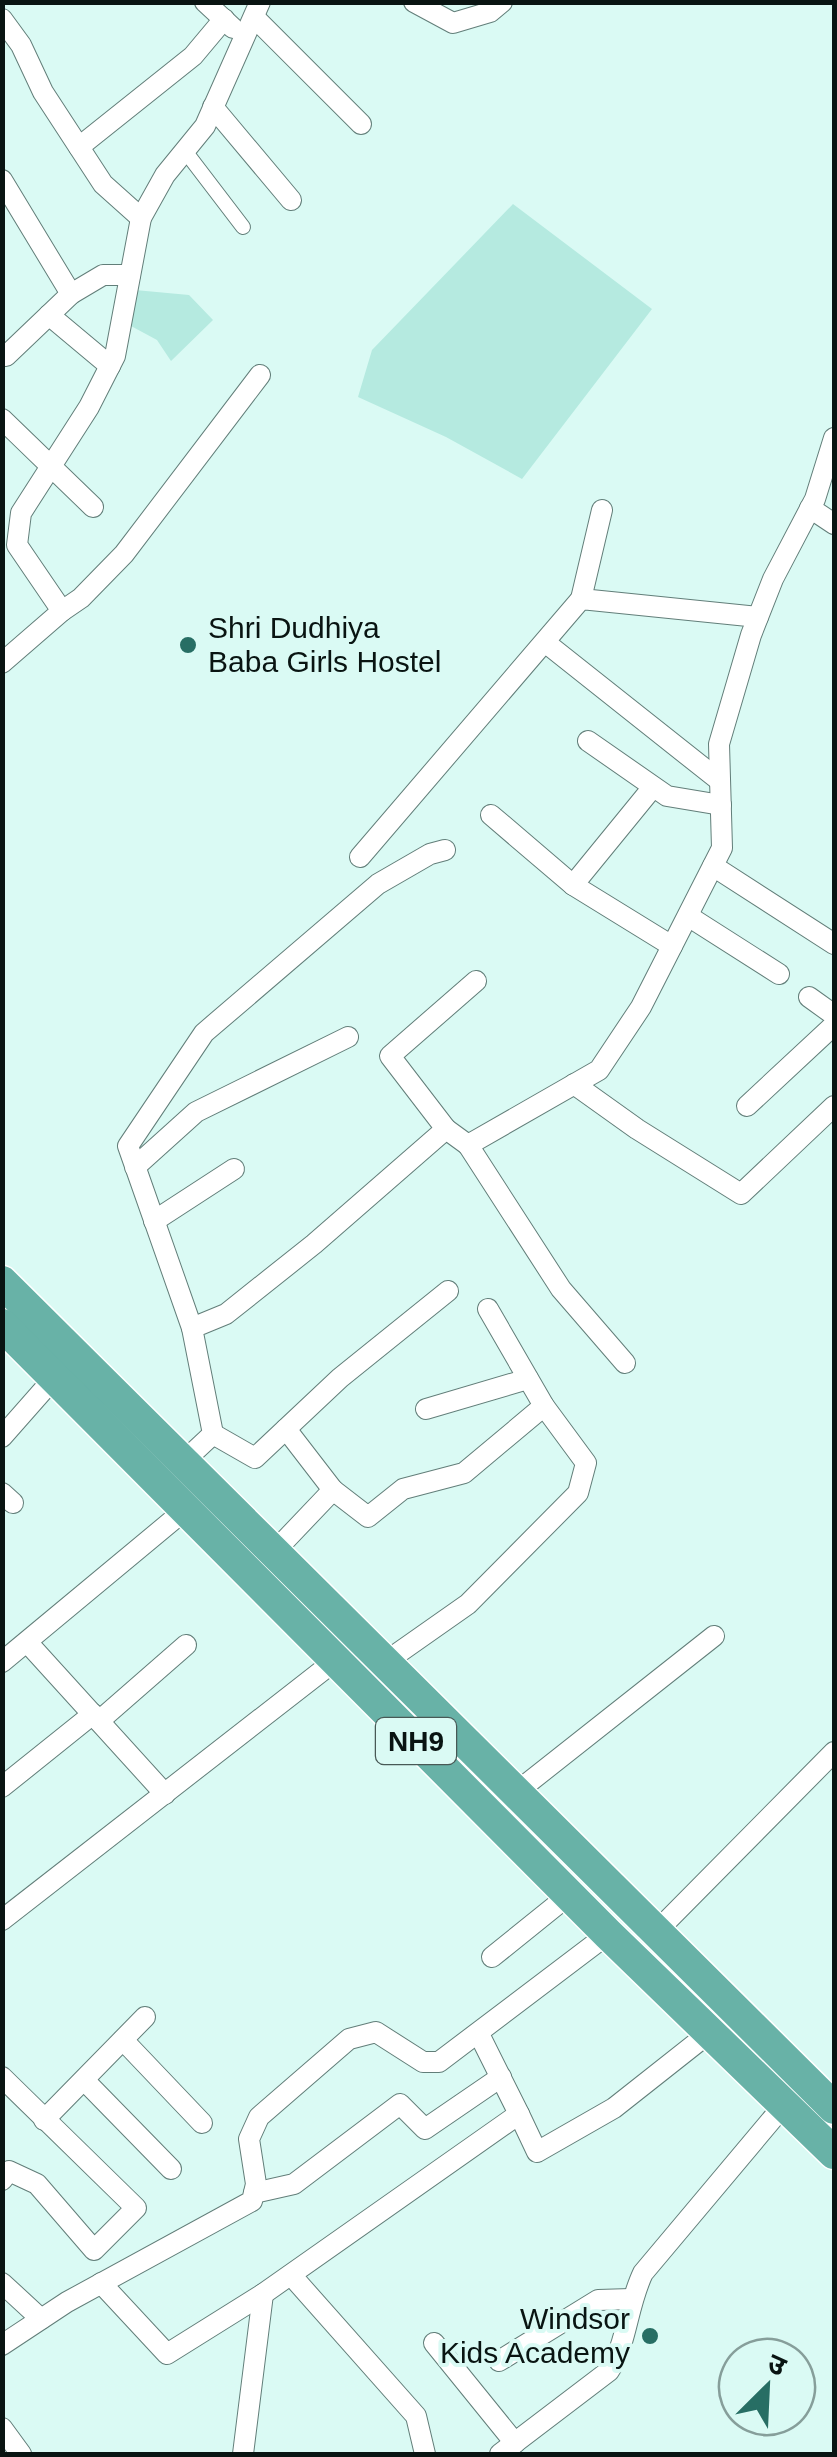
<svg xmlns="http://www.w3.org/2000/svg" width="837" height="2457" font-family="Arial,'Noto Sans Devanagari',sans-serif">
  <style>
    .green { fill: #b5eae0 }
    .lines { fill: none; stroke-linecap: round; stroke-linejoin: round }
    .pedestrian-casing { stroke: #627e79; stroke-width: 16 }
    .minor-casing { stroke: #627e79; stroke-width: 22 }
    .trunk-casing { stroke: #fff; stroke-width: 35 }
    .pedestrian { stroke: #fff; stroke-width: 14 }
    .minor { stroke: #fff; stroke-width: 20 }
    .trunk { stroke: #68b2a7; stroke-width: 32 }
    .poi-dot { fill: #276e64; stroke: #dafaf4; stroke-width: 4 }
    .labels { text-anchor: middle; stroke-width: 8; stroke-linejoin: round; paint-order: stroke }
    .shield { fill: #dafaf4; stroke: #485956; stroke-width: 2.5 }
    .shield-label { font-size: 28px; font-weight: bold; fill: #091412 }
    .poi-label { font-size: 30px; fill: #091412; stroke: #dafaf4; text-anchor: start }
  </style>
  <rect width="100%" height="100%" fill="#dafaf4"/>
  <g class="green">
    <path d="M513 204 652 309 522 479 446 437 358 397 372 350Z"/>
    <path d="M135 290 189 295 213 320 171 361 157 340 131 326Z"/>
  </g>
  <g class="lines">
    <defs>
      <path id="pedestrian" d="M185 151 243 227"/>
      <g id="minor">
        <path d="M205 2 233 28"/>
        <path d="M414 2 453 23 490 12 502 2"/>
        <path d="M254 17 361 124"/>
        <path d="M2 19 21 45 43 92 103 184 141 218"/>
        <path d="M213 107 291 200"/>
        <path d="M79 147 193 56 224 19"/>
        <path d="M2 180 71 294"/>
        <path d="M49 315 110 366"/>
        <path d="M6 356 71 294 103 275H130"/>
        <path d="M2 419 93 507"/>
        <path d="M810 508 834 524"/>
        <path d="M581 599 602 510"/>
        <path d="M62 611 81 598 124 554 260 375"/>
        <path d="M546 643 720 781"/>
        <path d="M2 663 62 611 17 545 21 513 89 407 115 356 141 218 165 175 205 126 260 2"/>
        <path d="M588 741 667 796 721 805"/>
        <path d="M491 815 573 885 672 946"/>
        <path d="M360 857 581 599 758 617"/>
        <path d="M713 866 834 944"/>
        <path d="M573 885 653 787"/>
        <path d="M688 916 779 974"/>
        <path d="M809 997 834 1015"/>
        <path d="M574 1084 637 1129 741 1194 834 1106"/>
        <path d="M747 1106 834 1025"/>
        <path d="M446 1129 390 1056 476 981"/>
        <path d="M468 1145 561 1289 625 1363"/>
        <path d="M135 1167 196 1112 348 1037"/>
        <path d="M154 1221 234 1169"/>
        <path d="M192 1328 128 1146 204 1033 378 884 430 854 445 850"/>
        <path d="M426 1409 528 1379"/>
        <path d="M286 1429 333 1490"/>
        <path d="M213 1434 255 1458 340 1378 448 1291"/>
        <path d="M2 1437 54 1378"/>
        <path d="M182 1463 213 1434 192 1328 226 1314 314 1244 446 1129 468 1145 599 1070 641 1007 722 848 719 744 751 635 773 579 815 499 834 438"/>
        <path d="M2 1493 13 1503"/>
        <path d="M273 1553 333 1490 368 1517 403 1489 464 1473 544 1406"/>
        <path d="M27 1642 165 1794"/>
        <path d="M2 1662 185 1510"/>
        <path d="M384 1663 468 1604 578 1493 586 1463 544 1406 488 1309"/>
        <path d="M99 1721 186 1645"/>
        <path d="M2 1787 93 1714"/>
        <path d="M514 1794 714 1636"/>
        <path d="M2 1920 336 1660"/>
        <path d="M655 1933 834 1752"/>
        <path d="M492 1957 569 1895"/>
        <path d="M123 2040 202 2123"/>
        <path d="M2 2077 136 2208 94 2250 37 2184 9 2171 2 2180"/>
        <path d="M84 2080 171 2169"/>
        <path d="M519 2114 537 2152 614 2108 709 2033"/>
        <path d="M44 2120 145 2017"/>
        <path d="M254 2193 294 2184 400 2104 425 2129 501 2077"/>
        <path d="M291 2275 416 2416 425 2454"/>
        <path d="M2 2283 41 2319"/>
        <path d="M101 2283 167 2354 263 2294 519 2114 479 2034"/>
        <path d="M434 2343 515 2443"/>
        <path d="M2 2345 67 2302 252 2201 256 2184 249 2139 259 2117 349 2039 376 2032 423 2062H439L608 1934"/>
        <path d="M499 2361 598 2300 631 2299"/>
        <path d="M2 2428 21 2454"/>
        <path d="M243 2454 263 2294"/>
        <path d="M500 2454 609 2371C627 2344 627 2306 643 2273L784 2105"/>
      </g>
      <g id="trunk">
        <path d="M2 1282 834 2108"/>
        <path d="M2 1325 608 1934 834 2153"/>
      </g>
    </defs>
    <use href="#pedestrian" class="pedestrian-casing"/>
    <use href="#minor" class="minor-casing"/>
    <use href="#trunk" class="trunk-casing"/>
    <use href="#pedestrian" class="pedestrian"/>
    <use href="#minor" class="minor"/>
    <use href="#trunk" class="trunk"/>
  </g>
  <g class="poi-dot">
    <circle cx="188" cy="645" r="10"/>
    <circle cx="650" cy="2336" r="10"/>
  </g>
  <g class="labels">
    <rect class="shield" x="376" y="1718" width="80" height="46" rx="8"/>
    <g class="shield-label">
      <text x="416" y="1751">NH9</text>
    </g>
    <g class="poi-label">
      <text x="208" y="638">Shri Dudhiya<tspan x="208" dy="34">Baba Girls Hostel</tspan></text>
      <text x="630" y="2329" text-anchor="end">Windsor<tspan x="630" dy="34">Kids Academy</tspan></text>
    </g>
  </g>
  <rect width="837" height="2457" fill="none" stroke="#091412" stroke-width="10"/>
  <g transform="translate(767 2387) rotate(24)"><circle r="48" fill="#dafaf4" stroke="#869e9a" stroke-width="2.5"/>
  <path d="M0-8L18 38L0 25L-18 38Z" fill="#276e64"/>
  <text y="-15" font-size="28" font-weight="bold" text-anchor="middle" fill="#091412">उ</text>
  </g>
</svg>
